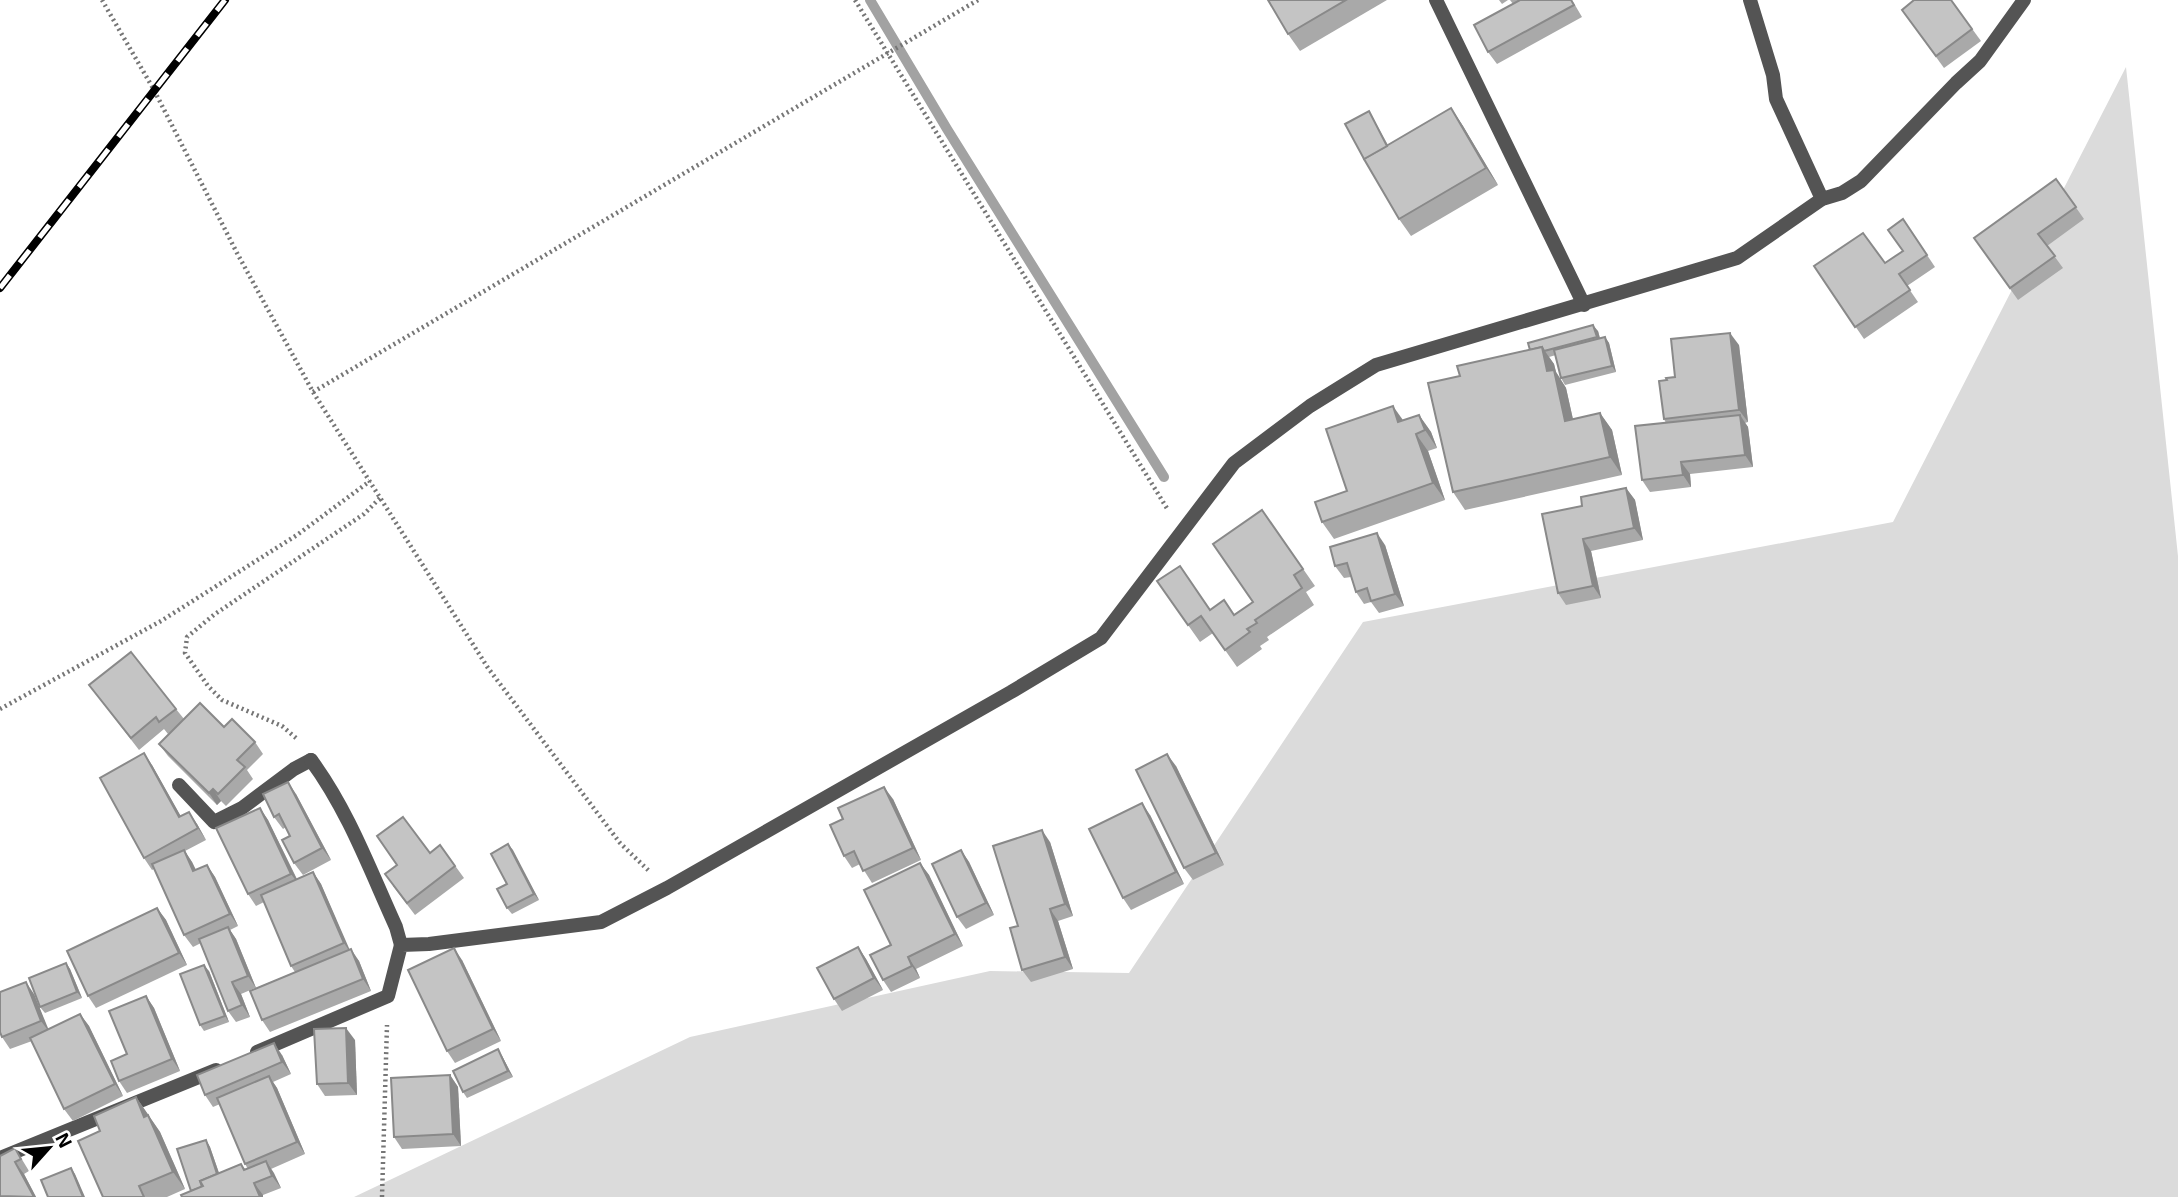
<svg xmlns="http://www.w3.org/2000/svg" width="2178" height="1197" font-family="'Exo 2',sans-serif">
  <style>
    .green { fill: #dbdbdb }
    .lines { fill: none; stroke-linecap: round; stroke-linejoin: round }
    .stream { stroke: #a2a2a2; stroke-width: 10 }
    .path { stroke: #767676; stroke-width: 4.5; stroke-dasharray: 2 3.5; stroke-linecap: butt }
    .service { stroke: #545454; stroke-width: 14 }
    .minor { stroke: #545454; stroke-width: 14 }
    .rail-casing { stroke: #000; stroke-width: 8 }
    .rail { stroke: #fff; stroke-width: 5; stroke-dasharray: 16; stroke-linecap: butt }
    .wall { fill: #a9a9a9 }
    .shaded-wall { fill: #898989 }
    .building { fill: #c4c4c4; stroke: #898989; stroke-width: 2 }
  </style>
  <rect width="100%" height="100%" fill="#fff"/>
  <path class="green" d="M2126 67 2178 556V1197H354L690 1037 990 971 1129 973 1363 622 1893 522Z"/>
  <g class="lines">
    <path class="stream" d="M870 0 947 129 1164 477"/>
    <g class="path">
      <path d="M102 0 154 90 237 253 313 392 488 668 620 843 649 871"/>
      <path d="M855 0 1168 510"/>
      <path d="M313 392 978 0"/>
      <path d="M0 709 161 621 297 535 370 481"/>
      <path d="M296 738 282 726 222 700 208 686 185 653 187 637 215 614 364 514 380 498"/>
      <path d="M382 1197 387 1025"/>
    </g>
    <path class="service" d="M179 785 214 822 242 808 294 769 311 760"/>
    <g class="minor">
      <path d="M1436 0 1584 305"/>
      <path d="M1750 0 1773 75 1776 99 1822 199"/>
      <path d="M311 760C348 810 370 870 396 927L401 945"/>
      <path d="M257 1052 388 996 401 945 429 944 601 922 667 888 1011 692 1101 638 1234 463 1310 406 1376 365 1737 258 1822 199 1842 193 1861 181 1956 83 1980 61 2024 0"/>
      <path d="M0 1158 216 1070"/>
    </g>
    <defs>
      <path id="rail" d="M0 288 225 0"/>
    </defs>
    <use href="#rail" class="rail-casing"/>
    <use href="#rail" class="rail"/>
  </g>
  <g class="wall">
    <path d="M1268 0H1387L1300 51 1288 34Z"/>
    <path d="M1499 0H1508L1502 4Z"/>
    <path d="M1510 0H1572L1582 17 1497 64 1488 52 1513 4Z"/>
    <path d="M1951 0 1981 41 1944 68 1902 10Z"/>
    <path d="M1451 108 1463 126 1498 185 1411 236 1399 219 1369 111 1388 145Z"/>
    <path d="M2056 179 2084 219 2047 246 2063 268 2018 300 1974 238Z"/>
    <path d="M1903 219 1935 267 1907 286 1918 302 1864 339 1814 266 1885 263 1903 251Z"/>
    <path d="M1598 331 1600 338 1605 337 1609 343 1616 372 1565 385 1561 378 1556 355 1549 357 1554 364 1556 372 1566 388 1573 419 1600 413 1612 430 1622 475 1465 510 1453 492 1460 376 1530 350Z"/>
    <path d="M1739 345 1748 422 1745 423 1748 427 1753 467 1690 474 1691 487 1650 492 1642 480 1666 423 1664 419 1667 380 1675 377Z"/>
    <path d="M1419 415 1431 432 1437 448 1428 451 1445 500 1334 539 1322 522 1403 420Z"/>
    <path d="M1626 488 1635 500 1643 540 1591 551 1601 598 1566 605 1558 593 1582 506Z"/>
    <path d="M1262 510 1315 586 1306 592 1314 605 1267 637 1269 640 1260 646 1262 649 1237 667 1213 633 1200 642 1157 581 1210 610 1234 615 1253 602Z"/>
    <path d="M1385 545 1404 606 1379 613 1371 602 1364 604 1356 592 1351 577 1344 578 1335 566Z"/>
    <path d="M89 685 176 709 184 719 224 727 255 742 263 754 247 770 253 779 226 806 221 801 217 805 168 756 159 744 175 728 168 734 164 729 139 750Z"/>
    <path d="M152 765 181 817 197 824 206 840 185 851 192 862 196 870 207 865 215 877 238 926 230 930 236 939 256 988 295 972 291 966 264 902 256 906 248 894 260 808 268 820 297 879 313 872 321 884 349 950 359 961 371 991 270 1032 262 1020 255 988 241 994 250 1017 236 1022 228 1011 201 943 193 947 184 935 154 869 152 870 144 858Z"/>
    <path d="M1176 766 1224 865 1193 880 1184 868Z"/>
    <path d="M296 794 331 860 303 875 294 863 290 836 286 827 283 829 274 817Z"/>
    <path d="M893 799 921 860 872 883 860 864 852 868 844 856Z"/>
    <path d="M1150 815 1184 884 1131 910 1123 898Z"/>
    <path d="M1050 842 1073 916 1058 921 1073 969 1031 982 1022 970 1018 926Z"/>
    <path d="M508 844 539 900 512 914 507 908Z"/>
    <path d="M440 845 464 878 415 915 393 886 397 865 430 853Z"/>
    <path d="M961 850 969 862 994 915 966 929 957 917Z"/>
    <path d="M920 863 929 875 963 946 916 969 920 978 891 992 883 980 891 945Z"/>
    <path d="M157 908 166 920 187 965 96 1008 88 996Z"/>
    <path d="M858 947 866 959 883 990 842 1011 834 999Z"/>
    <path d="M462 960 501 1041 455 1063 447 1051Z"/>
    <path d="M66 963 70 969 82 998 45 1013 40 1007Z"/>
    <path d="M209 971 229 1022 204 1031 200 1025Z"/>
    <path d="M34 994 48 1030 80 1014 89 1026 123 1096 73 1121 64 1109 32 1041 10 1049 2 1037Z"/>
    <path d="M146 996 154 1008 180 1071 127 1093 119 1081Z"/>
    <path d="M355 1040 357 1095 325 1096 317 1084Z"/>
    <path d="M282 1055 291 1074 273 1082 277 1088 305 1154 271 1169 281 1188 263 1195V1197H182L191 1191 206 1140 210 1147 219 1173 241 1164 246 1170 248 1169 245 1164 220 1104 213 1107 205 1095Z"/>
    <path d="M502 1056 513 1077 467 1098 463 1092Z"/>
    <path d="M450 1075 458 1087 461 1146 402 1149 394 1137Z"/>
    <path d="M136 1097 160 1132 185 1189 167 1197H103L100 1131Z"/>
    <path d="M15 1148 29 1171 24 1174 36 1197H0Z"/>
  </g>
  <g class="shaded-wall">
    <path d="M1451 108 1463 126 1498 185 1486 168Z"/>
    <path d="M1593 325 1598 331 1601 343 1597 337Z"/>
    <path d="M1730 333 1739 345 1748 422 1739 410Z"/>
    <path d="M1605 337 1609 343 1616 372 1612 366Z"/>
    <path d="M1542 347 1554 364 1556 372 1566 388 1577 438 1565 421 1547 371Z"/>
    <path d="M1393 406 1405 423 1398 422Z"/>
    <path d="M1600 413 1612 430 1622 475 1610 457Z"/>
    <path d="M1419 415 1431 432 1437 448 1425 430Z"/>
    <path d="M1740 415 1748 427 1753 467 1745 455Z"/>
    <path d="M1416 434 1428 451 1445 500 1433 483Z"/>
    <path d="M1681 462 1690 474 1691 487 1683 475Z"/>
    <path d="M1626 488 1635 500 1643 540 1634 528Z"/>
    <path d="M1377 533 1385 545 1404 606 1395 594Z"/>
    <path d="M1583 539 1591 551 1601 598 1593 586Z"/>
    <path d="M144 753 152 765 188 829 179 817Z"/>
    <path d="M1167 754 1176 766 1224 865 1216 853Z"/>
    <path d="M288 782 296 794 331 860 322 848Z"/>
    <path d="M884 787 893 799 921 860 913 848Z"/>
    <path d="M213 789 221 801 217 805 209 793Z"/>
    <path d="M1142 803 1150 815 1184 884 1176 872Z"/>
    <path d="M260 808 268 820 300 886 291 874Z"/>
    <path d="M189 812 197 824 206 840 198 828Z"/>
    <path d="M1042 830 1050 842 1073 916 1065 904Z"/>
    <path d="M508 844 513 850 539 900 534 894Z"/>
    <path d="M184 850 192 862 202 883 193 871Z"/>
    <path d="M961 850 969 862 994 915 986 903Z"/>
    <path d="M920 863 929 875 963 946 955 934Z"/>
    <path d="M207 865 215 877 238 926 230 914Z"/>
    <path d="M313 872 321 884 352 955 344 943Z"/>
    <path d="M157 908 166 920 187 965 179 953Z"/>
    <path d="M1050 909 1058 921 1073 969 1065 957Z"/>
    <path d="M228 927 236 939 256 988 248 976Z"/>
    <path d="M858 947 866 959 883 990 874 978Z"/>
    <path d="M454 948 462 960 501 1041 493 1029Z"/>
    <path d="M351 949 359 961 371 991 363 979Z"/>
    <path d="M908 957 916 969 920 978 912 966Z"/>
    <path d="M66 963 70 969 82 998 77 992Z"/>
    <path d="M204 965 209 971 229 1022 225 1016Z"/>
    <path d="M26 982 34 994 50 1033 41 1021Z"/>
    <path d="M232 982 241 994 250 1017 242 1005Z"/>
    <path d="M146 996 154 1008 180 1071 172 1059Z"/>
    <path d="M80 1014 89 1026 123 1096 115 1084Z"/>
    <path d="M346 1028 355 1040 357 1095 348 1083Z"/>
    <path d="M274 1043 282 1055 291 1074 282 1062Z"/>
    <path d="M498 1049 502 1056 513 1077 508 1071Z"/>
    <path d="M450 1075 458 1087 461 1146 453 1134Z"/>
    <path d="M269 1076 277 1088 305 1154 297 1142Z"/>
    <path d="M136 1097 160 1132 185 1189 173 1172 144 1117Z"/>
    <path d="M206 1140 210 1147 222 1182 218 1176Z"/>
    <path d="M266 1161 274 1173 281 1188 272 1176Z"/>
    <path d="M15 1162 24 1174 36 1197H34Z"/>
    <path d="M71 1168 75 1174 85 1197H83Z"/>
    <path d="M254 1183 263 1195V1197H260Z"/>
  </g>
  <g class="building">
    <path d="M1268 0H1346L1288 34Z"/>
    <path d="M1520 0H1571L1574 5 1488 52 1474 25Z"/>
    <path d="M1914 0H1951L1972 29 1936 56 1902 10Z"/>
    <path d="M1451 108 1486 168 1399 219 1364 159Z"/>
    <path d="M1369 111 1387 146 1364 159 1345 124Z"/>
    <path d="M2056 179 2076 207 2038 234 2055 256 2010 288 1974 238Z"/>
    <path d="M1903 219 1927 255 1899 274 1910 290 1855 327 1814 266 1863 233 1885 263 1903 251 1888 230Z"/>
    <path d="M1593 325 1597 337 1544 351 1542 347 1530 350 1528 343Z"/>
    <path d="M1730 333 1739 410 1664 419 1659 381 1667 380 1666 378 1675 377 1671 339Z"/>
    <path d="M1605 337 1612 366 1561 378 1554 350Z"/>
    <path d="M1542 347 1547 371 1554 370 1565 421 1600 413 1610 457 1453 492 1428 383 1460 376 1457 366Z"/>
    <path d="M1393 406 1398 422 1419 415 1425 430 1416 434 1433 483 1322 522 1315 502 1347 491 1326 429Z"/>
    <path d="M1740 415 1745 455 1681 462 1683 475 1642 480 1635 426Z"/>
    <path d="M1626 488 1634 528 1583 539 1593 586 1558 593 1542 514 1582 506 1581 497Z"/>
    <path d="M1262 510 1303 569 1294 575 1302 588 1255 620 1257 623 1247 629 1250 632 1225 650 1201 616 1188 625 1157 581 1180 566 1210 610 1224 600 1234 615 1253 602 1213 544Z"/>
    <path d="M1377 533 1395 594 1371 601 1367 588 1356 592 1347 563 1335 566 1330 547Z"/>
    <path d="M131 652 176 709 159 722 156 717 131 738 89 685Z"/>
    <path d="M200 703 224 727 232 719 255 742 237 760 245 767 218 794 213 789 209 793 159 744Z"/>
    <path d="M144 753 179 817 189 812 198 828 144 858 100 778Z"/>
    <path d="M1167 754 1216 853 1184 868 1136 770Z"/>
    <path d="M288 782 322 848 294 863 282 840 290 836 279 814 274 817 263 794Z"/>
    <path d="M884 787 913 848 863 871 854 851 844 856 830 825 843 819 838 808Z"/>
    <path d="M1142 803 1176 872 1123 898 1089 829Z"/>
    <path d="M260 808 291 874 248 894 216 828Z"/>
    <path d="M403 817 430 853 440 845 455 866 407 903 385 874 397 865 377 836Z"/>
    <path d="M1042 830 1065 904 1050 909 1065 957 1022 970 1010 928 1018 926 993 846Z"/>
    <path d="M508 844 534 894 507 908 497 889 507 884 491 854Z"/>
    <path d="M184 850 193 871 207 865 230 914 184 935 152 864Z"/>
    <path d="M961 850 986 903 957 917 932 864Z"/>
    <path d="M920 863 955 934 908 957 912 966 883 980 870 955 891 945 864 890Z"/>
    <path d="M313 872 344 943 291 966 261 895Z"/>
    <path d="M157 908 179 953 88 996 67 951Z"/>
    <path d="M228 927 248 976 232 982 242 1005 228 1011 199 939Z"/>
    <path d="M858 947 874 978 834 999 817 968Z"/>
    <path d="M454 948 493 1029 447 1051 408 970Z"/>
    <path d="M351 949 363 979 262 1020 250 991Z"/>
    <path d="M66 963 77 992 40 1007 29 978Z"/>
    <path d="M204 965 225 1016 200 1025 180 974Z"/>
    <path d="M26 982 41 1021 2 1037 0 1032V992Z"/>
    <path d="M146 996 172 1059 119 1081 111 1061 127 1054 109 1011Z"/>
    <path d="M80 1014 115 1084 64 1109 30 1038Z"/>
    <path d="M346 1028 348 1083 317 1084 314 1029Z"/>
    <path d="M274 1043 282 1062 205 1095 197 1075Z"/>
    <path d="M498 1049 508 1071 463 1092 453 1071Z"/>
    <path d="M450 1075 453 1134 394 1137 391 1078Z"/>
    <path d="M269 1076 297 1142 245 1164 217 1098Z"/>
    <path d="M136 1097 144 1117 148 1115 173 1172 139 1186 144 1197H103L78 1141 100 1131 94 1116Z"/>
    <path d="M206 1140 217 1174 200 1181 202 1187 191 1191 177 1149Z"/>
    <path d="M15 1148 21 1159 15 1162 34 1197 0 1196V1156Z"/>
    <path d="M266 1161 272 1176 254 1183 260 1197H182L181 1195 203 1186 200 1181 241 1164 244 1170Z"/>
    <path d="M71 1168 83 1197H48L41 1180Z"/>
  </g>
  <g transform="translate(49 1148) rotate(63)" stroke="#ffffff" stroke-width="5" paint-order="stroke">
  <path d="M0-5L12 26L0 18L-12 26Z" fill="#000000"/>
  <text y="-10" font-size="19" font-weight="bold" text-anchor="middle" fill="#000000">N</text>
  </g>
</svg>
